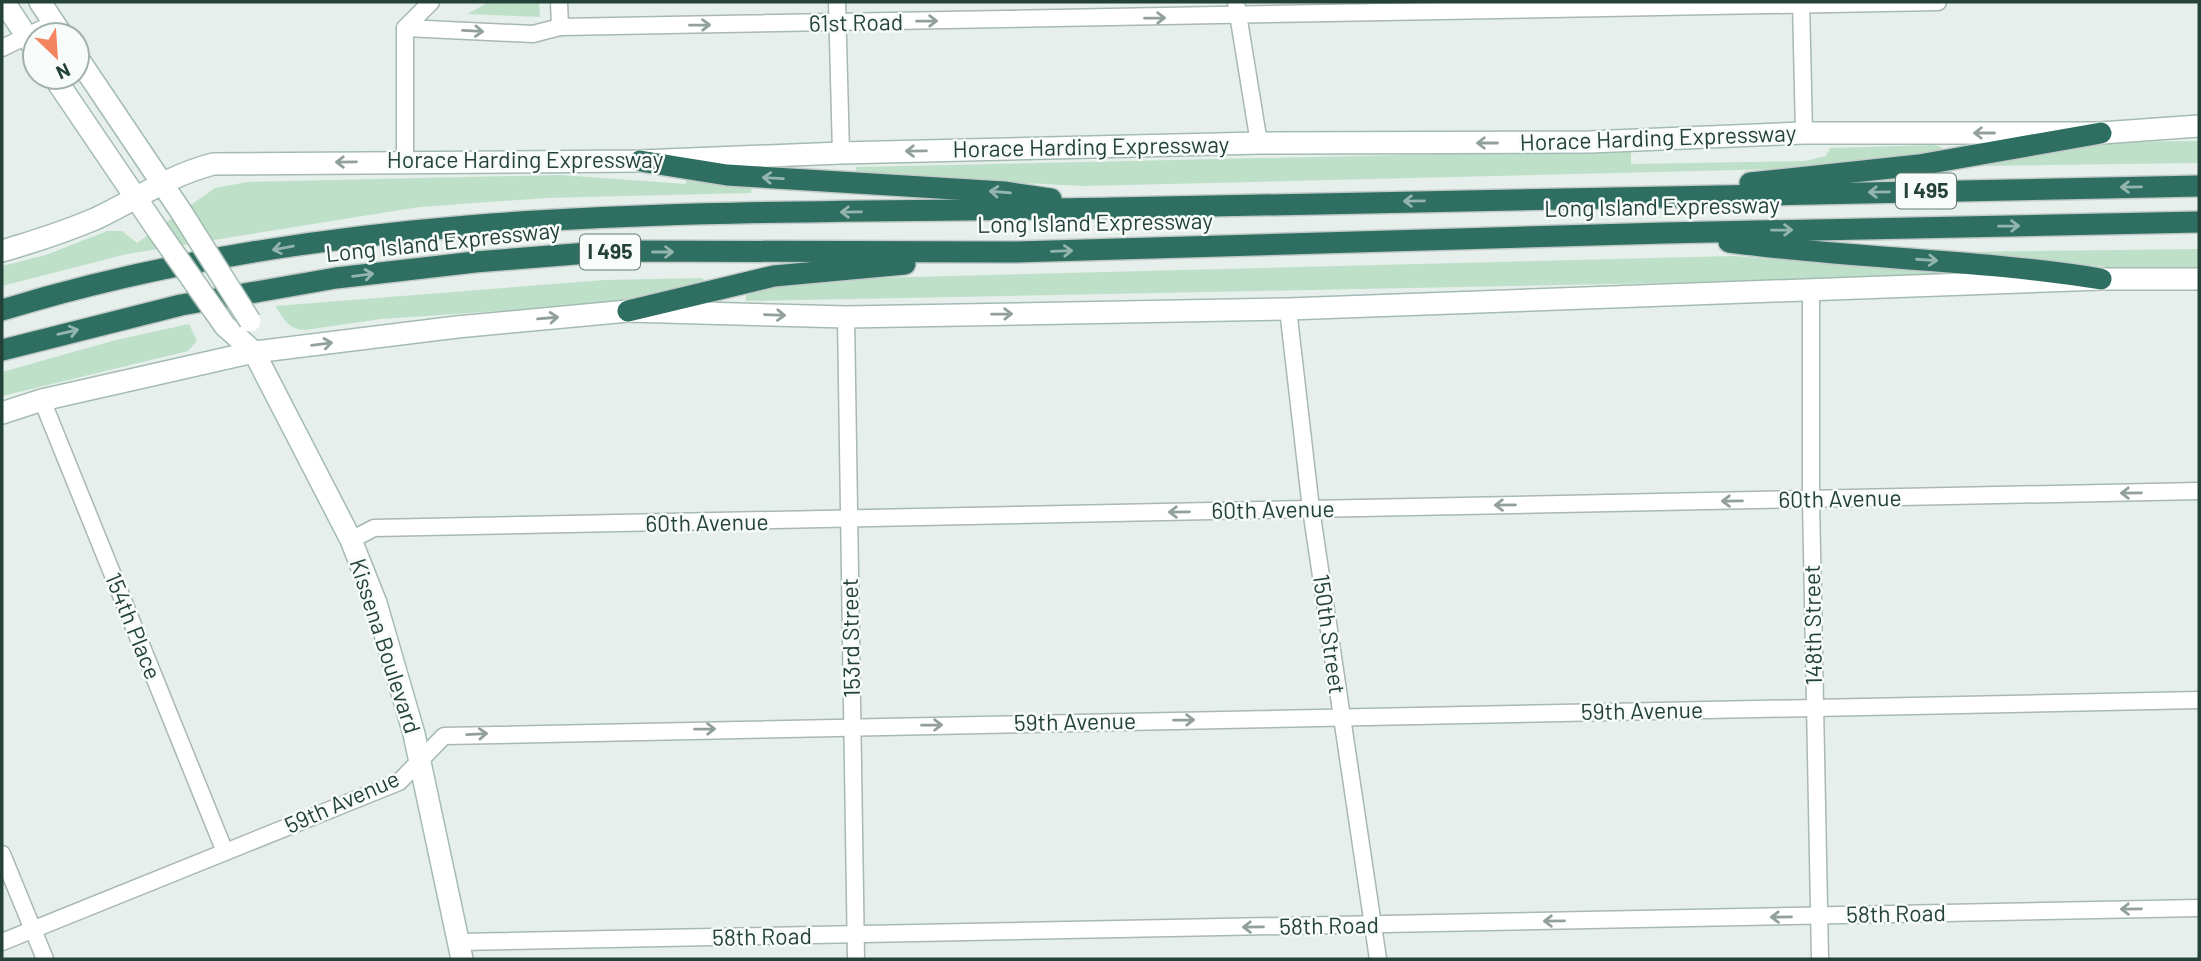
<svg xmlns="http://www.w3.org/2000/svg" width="2201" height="961" font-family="Barlow,sans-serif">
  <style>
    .green { fill: #bfe0c8 }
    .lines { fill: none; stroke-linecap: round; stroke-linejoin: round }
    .minor-casing { stroke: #a8b8b2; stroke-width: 19 }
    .secondary-casing { stroke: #a4bbb3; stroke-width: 24 }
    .motorway-casing { stroke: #c2cac8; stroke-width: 24 }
    .minor { stroke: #fff; stroke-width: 16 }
    .secondary { stroke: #fff; stroke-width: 21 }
    .motorway { stroke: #2f6f62; stroke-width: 21 }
    .secondary-bridge-casing { stroke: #a4bbb3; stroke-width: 24; stroke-linecap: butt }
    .secondary-bridge { stroke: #fff; stroke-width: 21 }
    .oneway { stroke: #92a09c }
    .oneway2 { stroke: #93b5ae }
    .labels { text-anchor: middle; stroke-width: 5; stroke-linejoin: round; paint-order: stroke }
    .shield { fill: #f7fbf9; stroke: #637a73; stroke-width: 2 }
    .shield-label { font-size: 21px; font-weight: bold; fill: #24423a }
    .street-label { font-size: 23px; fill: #24423a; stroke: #f7fbf9 }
  </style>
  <rect width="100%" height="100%" fill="#e6efeb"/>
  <g class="green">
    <path d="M489 2H539L540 17 467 14Z"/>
    <path d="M2199 141V163L1968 166 2111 142Z"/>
    <path d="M1934 145 1941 147 1943 154 1858 167 1085 186 855 175 856 167 1631 150V164L1805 161 1826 156 1830 148Z"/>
    <path d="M560 175 686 184V179L752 185 751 193 545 198 419 207 127 254 2 286V266L46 255 107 231H122L137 243 215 188 247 182Z"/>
    <path d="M2199 249V268L2134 270 1963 252Z"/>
    <path d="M1733 256 1968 273 1967 277 746 301V294L796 280Z"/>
    <path d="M703 278 704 283 620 303 381 319 305 330C289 330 284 319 275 306L604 280Z"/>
    <path d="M189 324 197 341 188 351 2 396V372L116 340Z"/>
  </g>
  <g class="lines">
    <defs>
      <g id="minor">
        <path d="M559 2 560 27"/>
        <path d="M837 2 841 153"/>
        <path d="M1236 2 1259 143"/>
        <path d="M1801 2 1804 133"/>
        <path d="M405 28 533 34 560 27 1938 2"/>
        <path d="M2 48 54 23"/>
        <path d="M405 161V28L431 2"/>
        <path d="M1811 291V500L1820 959"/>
        <path d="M1288 309 1311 509 1378 959"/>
        <path d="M846 317 856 959"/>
        <path d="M42 400 225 852"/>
        <path d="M351 540 374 528 2199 491"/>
        <path d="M2 854 45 959"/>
        <path d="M2 942 399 782 444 736 2199 700"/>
        <path d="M459 942 2199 908"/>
      </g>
      <g id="secondary">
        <path d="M4 2 35 49"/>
        <path d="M40 2 62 35"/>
        <path d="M77 57 182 213"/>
        <path d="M54 77 157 229"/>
        <path d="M2 251C33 242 64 232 95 219 138 199 165 177 213 164L640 161 841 153 1259 143 1589 142 1804 133H2101L2199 126"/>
        <path d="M225 326 254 352 351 540 376 603 414 734 462 959"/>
        <path d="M2 413 42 400 254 352 457 327 628 311 846 317 1288 309 2101 279H2199"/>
      </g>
      <g id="motorway">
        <path d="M640 161 727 175 1004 192 1051 199"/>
        <path d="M1750 183 1919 165 2101 133"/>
        <path d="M1729 242C1853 259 1978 259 2101 279"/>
        <path d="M2 310C363 199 740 215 1113 208 1475 203 1837 192 2199 186"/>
        <path d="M628 311 774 276 905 264"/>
        <path d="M2 350 181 305 336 278 475 262 613 251 1014 252 1664 233 2199 222"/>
      </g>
    </defs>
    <use href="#minor" class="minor-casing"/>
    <use href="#secondary" class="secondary-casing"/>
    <use href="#motorway" class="motorway-casing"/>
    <use href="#minor" class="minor"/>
    <use href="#secondary" class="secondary"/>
    <use href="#motorway" class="motorway"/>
    <defs>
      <g id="secondary-bridge">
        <path d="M182 213 250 321"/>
        <path d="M157 229 225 326"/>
      </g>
    </defs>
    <use href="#secondary-bridge" class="secondary-bridge-casing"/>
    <use href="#secondary-bridge" class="secondary-bridge"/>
  </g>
  <defs><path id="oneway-shaft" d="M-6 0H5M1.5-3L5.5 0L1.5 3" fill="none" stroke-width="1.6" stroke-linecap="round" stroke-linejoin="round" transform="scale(1.75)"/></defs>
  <g class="oneway">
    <use href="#oneway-shaft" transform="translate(1155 18) rotate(-1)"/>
    <use href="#oneway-shaft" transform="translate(927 21) rotate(-1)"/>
    <use href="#oneway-shaft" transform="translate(700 25) rotate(-1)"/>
    <use href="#oneway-shaft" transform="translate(473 31) rotate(3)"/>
    <use href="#oneway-shaft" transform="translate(1984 133) rotate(-180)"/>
    <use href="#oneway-shaft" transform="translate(1487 143) rotate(180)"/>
    <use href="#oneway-shaft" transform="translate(916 151) rotate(179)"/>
    <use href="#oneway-shaft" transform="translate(346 162) rotate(179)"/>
    <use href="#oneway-shaft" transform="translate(1002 314) rotate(-1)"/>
    <use href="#oneway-shaft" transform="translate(775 315) rotate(2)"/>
    <use href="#oneway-shaft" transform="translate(548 318) rotate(-5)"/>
    <use href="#oneway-shaft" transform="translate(322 344) rotate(-7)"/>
    <use href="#oneway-shaft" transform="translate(2131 493) rotate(179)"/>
    <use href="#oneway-shaft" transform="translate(1732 501) rotate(179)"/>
    <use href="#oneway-shaft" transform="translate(1505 505) rotate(179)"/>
    <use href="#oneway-shaft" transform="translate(1179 512) rotate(179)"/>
    <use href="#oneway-shaft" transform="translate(1184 720) rotate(-1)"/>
    <use href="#oneway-shaft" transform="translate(932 725) rotate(-1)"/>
    <use href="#oneway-shaft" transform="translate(705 729) rotate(-1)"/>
    <use href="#oneway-shaft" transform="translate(477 734) rotate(-3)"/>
    <use href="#oneway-shaft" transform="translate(2131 909) rotate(179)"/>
    <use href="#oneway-shaft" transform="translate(1781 917) rotate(179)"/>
    <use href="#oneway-shaft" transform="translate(1554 921) rotate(179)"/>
    <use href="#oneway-shaft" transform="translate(1253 927) rotate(179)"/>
  </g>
  <g class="oneway2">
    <use href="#oneway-shaft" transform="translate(773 178) rotate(-177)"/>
    <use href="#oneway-shaft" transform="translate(2131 187) rotate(179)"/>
    <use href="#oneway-shaft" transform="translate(1000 192) rotate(-175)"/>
    <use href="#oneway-shaft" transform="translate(1879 192) rotate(179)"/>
    <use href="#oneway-shaft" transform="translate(1414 201) rotate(179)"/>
    <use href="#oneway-shaft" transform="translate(851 212) rotate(179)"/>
    <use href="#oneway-shaft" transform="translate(2009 226) rotate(-1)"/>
    <use href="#oneway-shaft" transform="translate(1782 230) rotate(-1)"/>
    <use href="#oneway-shaft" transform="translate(283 248) rotate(170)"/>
    <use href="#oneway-shaft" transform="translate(1062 251) rotate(-2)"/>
    <use href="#oneway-shaft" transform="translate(663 252)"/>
    <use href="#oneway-shaft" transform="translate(1927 260) rotate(4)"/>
    <use href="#oneway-shaft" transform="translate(363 275) rotate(-7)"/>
    <use href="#oneway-shaft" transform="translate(68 332) rotate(-13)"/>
  </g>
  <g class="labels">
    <g class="shield">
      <rect x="1896" y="173.5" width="60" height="35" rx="5"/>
      <rect x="580" y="234.5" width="60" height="35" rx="5"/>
    </g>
    <g class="shield-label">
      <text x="1926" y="198">I 495</text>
      <text x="610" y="259">I 495</text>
    </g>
    <g class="street-label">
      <text transform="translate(856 23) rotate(-1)" y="8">61st Road</text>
      <text transform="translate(1658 138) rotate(-2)" y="8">Horace Harding Expressway</text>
      <text transform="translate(1091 147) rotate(-1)" y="8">Horace Harding Expressway</text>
      <text x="525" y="168">Horace Harding Expressway</text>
      <text transform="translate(1662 207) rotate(-1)" y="8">Long Island Expressway</text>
      <text transform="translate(1095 223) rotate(-1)" y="8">Long Island Expressway</text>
      <text transform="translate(443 242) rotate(-6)" y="8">Long Island Expressway</text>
      <text transform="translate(1840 499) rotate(-1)" y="8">60th Avenue</text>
      <text transform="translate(1273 510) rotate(-1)" y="8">60th Avenue</text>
      <text transform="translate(707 523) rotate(-1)" y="8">60th Avenue</text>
      <text transform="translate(1813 625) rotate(-91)" y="8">148th Street</text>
      <text transform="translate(133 626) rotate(68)" y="8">154th Place</text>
      <text transform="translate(1329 634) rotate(82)" y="8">150th Street</text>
      <text transform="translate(851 638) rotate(-91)" y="8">153rd Street</text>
      <text transform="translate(385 646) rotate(72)" y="8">Kissena Boulevard</text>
      <text transform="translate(1642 711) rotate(-1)" y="8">59th Avenue</text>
      <text transform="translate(1075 722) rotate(-1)" y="8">59th Avenue</text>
      <text transform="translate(342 802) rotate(-24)" y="8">59th Avenue</text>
      <text transform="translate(1896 914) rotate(-1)" y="8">58th Road</text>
      <text transform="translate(1329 926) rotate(-1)" y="8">58th Road</text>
      <text transform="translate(762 937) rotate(-1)" y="8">58th Road</text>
    </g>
  </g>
  <rect width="2201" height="961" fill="none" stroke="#24423a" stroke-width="7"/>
  <g transform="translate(56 56) rotate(155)"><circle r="33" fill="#f7fbf9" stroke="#a3b1ad" stroke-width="2"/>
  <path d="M0-5L12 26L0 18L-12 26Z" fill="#f4845f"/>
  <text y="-10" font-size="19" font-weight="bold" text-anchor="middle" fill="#24423a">N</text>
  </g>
</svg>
